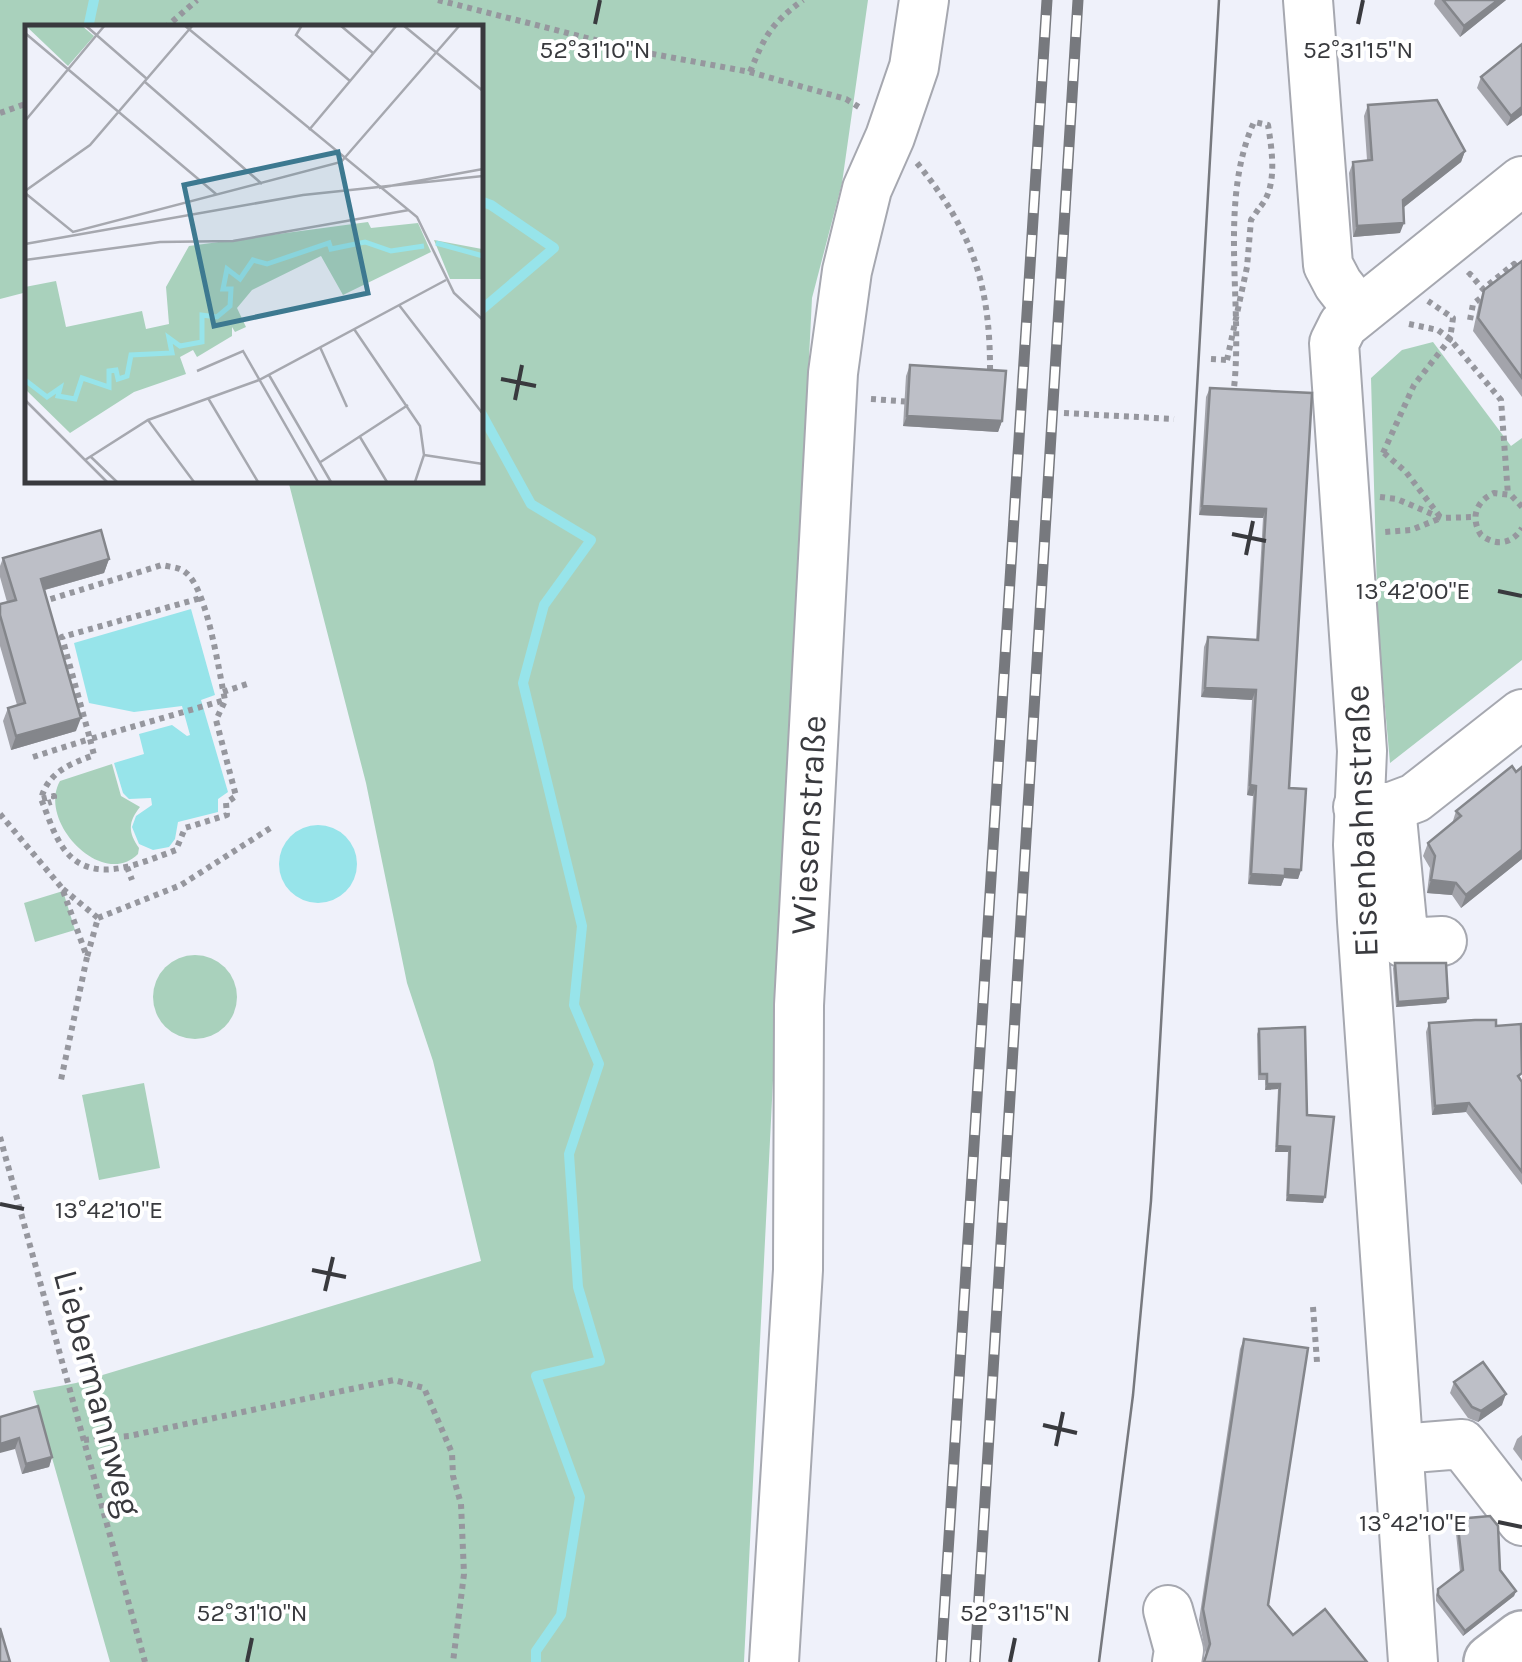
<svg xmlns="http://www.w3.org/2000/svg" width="1522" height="1662" font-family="Karla,sans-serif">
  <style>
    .green { fill: #a9d1bc }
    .water { fill: #97e4ea }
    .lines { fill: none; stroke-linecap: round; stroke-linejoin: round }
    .stream { stroke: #97e4ea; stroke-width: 10 }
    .minor-casing { stroke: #a6a8b0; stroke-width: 52 }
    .major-casing { stroke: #a6a8b0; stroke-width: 60 }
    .path { stroke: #96979e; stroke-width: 6; stroke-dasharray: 5 5; stroke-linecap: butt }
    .minor { stroke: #fff; stroke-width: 48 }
    .major { stroke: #fff; stroke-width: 55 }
    .tram { stroke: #77797e; stroke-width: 2.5 }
    .rail-casing { stroke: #77797e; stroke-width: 11 }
    .rail { stroke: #fff; stroke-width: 8; stroke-dasharray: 22; stroke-linecap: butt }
    .path-bridge { stroke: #96979e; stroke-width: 6; stroke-dasharray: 5 5; stroke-linecap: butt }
    .wall { fill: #a3a4ab }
    .shaded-wall { fill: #84868b }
    .building { fill: #bdbfc7; stroke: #84868b; stroke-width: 2.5 }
    .ticks { fill: none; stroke: #393a3e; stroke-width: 4 }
    .labels { text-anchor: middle; stroke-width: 8; stroke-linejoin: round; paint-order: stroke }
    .street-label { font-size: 35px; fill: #393a3e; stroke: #fff }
    .inset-river { fill: none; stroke: #97e4ea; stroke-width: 5 }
    .inset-road { fill: none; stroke: #a6a8af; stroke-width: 2.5 }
    .view { fill: #3d7990; fill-opacity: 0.15; stroke: #3d7990; stroke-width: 5 }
    .inset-edge { fill: none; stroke: #393a3e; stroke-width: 5 }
    .ticks-label { font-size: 25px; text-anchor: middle; fill: #393a3e; stroke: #fff; stroke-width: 8; stroke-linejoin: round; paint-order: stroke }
  </style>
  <rect width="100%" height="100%" fill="#eff1fa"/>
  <g class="green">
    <path d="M0 0H868L842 183 812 298 744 1662H110L33 1391 76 1383 481 1261 433 1061 407 983 366 783 288 480H480V28H28L27 292 0 299Z"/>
    <path d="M1433 342 1511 446 1522 438V660L1390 763 1378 628 1371 378 1402 350Z"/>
    <path d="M112 764 121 796 140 807C128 822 128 832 139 848L138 854C102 890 37 821 60 781Z"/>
    <path d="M63 891 75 930 35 942 24 903Z"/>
    <circle cx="195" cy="997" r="42"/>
    <path d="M144 1083 160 1168 99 1180 82 1095Z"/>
  </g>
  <g class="water">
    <path d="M191 609 215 695 201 700 228 792 218 799V812L178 822 175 839 169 847 153 850 139 844 132 827 136 816 152 805 151 798 129 799 123 793 114 763 144 754 139 734 172 725 187 736 190 735 182 706 134 712 89 703 74 643Z"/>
    <circle cx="318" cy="864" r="39"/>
  </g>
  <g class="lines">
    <g class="stream">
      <path d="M88 28 94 0"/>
      <path d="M480 201 491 205 554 248 480 311"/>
      <path d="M480 411 531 504 591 540 544 605 523 683 582 926 574 1005 599 1064 569 1154 578 1287 600 1361 536 1376 580 1497 561 1615 536 1651V1662"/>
    </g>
    <defs>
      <g id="minor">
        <path d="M1308 0 1328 265 1338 284 1359 311"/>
        <path d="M1358 807H1391L1415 798 1522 714"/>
        <path d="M1391 807 1404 943 1442 941"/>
        <path d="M1400 1449 1462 1444 1522 1521"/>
        <path d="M1168 1610 1179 1650 1177 1662"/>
        <path d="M774 1662 798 1270 799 1005 833 373 847 271 867 189 890 137 914 67 924 0"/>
        <path d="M1413 1662 1362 921 1358 845 1362 751 1334 343 1343 325 1522 181"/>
      </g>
      <path id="major" d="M1492 1662 1522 1639"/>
    </defs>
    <use href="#minor" class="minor-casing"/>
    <use href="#major" class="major-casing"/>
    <g class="path">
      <path d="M438 0 642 52 750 72 846 99 862 109"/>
      <path d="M165 28 197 0"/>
      <path d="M750 72C765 35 771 24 803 0"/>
      <path d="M0 113 28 103"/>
      <path d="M917 163C974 233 991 287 990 377"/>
      <path d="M1468 276 1470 274 1483 289 1514 264 1519 270 1517 271"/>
      <path d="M1470 320 1473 304 1486 294"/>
      <path d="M1409 324 1438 330 1450 339 1501 400 1508 495"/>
      <path d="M1211 359 1227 360"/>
      <path d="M1233 396C1245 310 1217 204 1254 122L1268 125C1272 150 1278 187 1260 207"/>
      <path d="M871 399 913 402"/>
      <path d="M1064 413 1174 419"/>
      <path d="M1383 453 1414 385 1450 339 1453 318 1428 301"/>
      <path d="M1384 453 1406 472 1441 518 1411 530 1384 532"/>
      <path d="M1380 497 1397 499 1441 518 1474 517"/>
      <path d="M1522 507 1511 495 1494 493C1476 501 1470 518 1481 535 1495 546 1512 545 1522 528"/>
      <path d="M41 602 162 565C170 567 179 567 185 572 207 587 219 672 225 700L90 739 62 637 201 598"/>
      <path d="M223 692 247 684"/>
      <path d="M33 757 90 739 94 755C70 764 48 772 41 799 47 813 52 830 60 843 87 889 138 864 176 850L185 828 227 815 226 803 236 796 216 720 225 701"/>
      <path d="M42 799 54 796V801L48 803"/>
      <path d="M0 814 62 888 87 957 61 1080"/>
      <path d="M127 867 132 880"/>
      <path d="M63 889 98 918 87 957"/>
      <path d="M98 918 181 885 272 827"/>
      <path d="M0 1137 145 1662"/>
      <path d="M1313 1307 1317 1362"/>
      <path d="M84 1440 129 1436 394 1380 424 1388 452 1453 453 1476 461 1504 464 1574 453 1662"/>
    </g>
    <use href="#minor" class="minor"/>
    <use href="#major" class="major"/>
    <path class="tram" d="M1099 1662 1133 1395 1151 1201 1219 0"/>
    <defs>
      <g id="rail">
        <path d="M941 1662 1047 0"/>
        <path d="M975 1662 1078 0"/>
      </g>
    </defs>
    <use href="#rail" class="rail-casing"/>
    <use href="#rail" class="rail"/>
    <path class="path-bridge" d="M1227 360 1247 267 1251 220 1260 207"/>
  </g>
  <g class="wall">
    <path d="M1435 0H1506L1460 37 1434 4Z"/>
    <path d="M1522 44V115L1507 126 1477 88 1481 77Z"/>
    <path d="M1368 105 1465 151 1461 162 1403 208 1400 233 1353 237 1349 173 1353 162 1367 160 1364 116Z"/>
    <path d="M1522 261V397L1473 331 1479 303 1484 290Z"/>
    <path d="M910 365 1002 421 998 432 903 426 906 376Z"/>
    <path d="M1210 388 1312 393 1289 788 1301 870 1298 879 1284 878 1281 886 1248 884 1253 796 1247 795 1252 700 1201 697 1204 647 1208 637 1256 640 1263 518 1199 515 1206 397Z"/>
    <path d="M3 558 109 559 104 573 45 590 76 731 11 750 3 721 8 708 17 705 0 646V604L7 602 0 577V566Z"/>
    <path d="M1522 767V859L1461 908 1452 895 1427 893 1430 868 1423 856 1428 843 1452 824 1456 811Z"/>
    <path d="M1395 963 1448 998 1446 1003 1396 1007 1393 968Z"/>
    <path d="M1429 1023 1496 1026 1522 1082V1185L1466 1112 1432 1115 1426 1032Z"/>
    <path d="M1259 1029 1307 1115 1323 1203 1286 1201 1288 1152H1275L1278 1089 1265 1090V1080H1258L1257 1034Z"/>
    <path d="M1244 1339 1268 1605 1293 1635 1367 1662 1206 1655 1199 1620 1240 1349Z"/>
    <path d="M1454 1382 1502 1405 1478 1422 1468 1418 1450 1393Z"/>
    <path d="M0 1417 52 1457 49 1467 22 1474 15 1449Z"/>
    <path d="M1522 1435V1461L1513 1449 1517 1439Z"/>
    <path d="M1457 1519 1516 1591 1514 1596 1463 1636 1436 1601V1595L1438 1589 1460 1572 1455 1524Z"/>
  </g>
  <g class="shaded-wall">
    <path d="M1498 0H1506L1460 37 1464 26Z"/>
    <path d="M1522 107V115L1507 126 1511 116Z"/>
    <path d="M1465 151 1461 162 1399 211 1403 200Z"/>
    <path d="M1404 223 1400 233 1353 237 1357 226Z"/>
    <path d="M907 416 1002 421 998 432 903 426Z"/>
    <path d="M1202 506 1266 509 1263 518 1199 515Z"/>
    <path d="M109 559 104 573 37 592 41 579Z"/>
    <path d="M1205 688 1256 690 1252 700 1201 697Z"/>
    <path d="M81 718 76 731 11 750 16 736Z"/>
    <path d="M1250 785 1256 786 1253 796 1247 795Z"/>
    <path d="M1522 850V859L1461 908 1466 895Z"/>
    <path d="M1285 869 1301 870 1298 879 1284 878 1281 886 1248 884 1251 874Z"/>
    <path d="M1431 880 1456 883 1452 895 1427 893Z"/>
    <path d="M1448 998 1446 1003 1396 1007 1398 1002Z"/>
    <path d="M1267 1084H1280L1278 1089 1265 1090Z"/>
    <path d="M1469 1103 1466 1112 1432 1115 1435 1106Z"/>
    <path d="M1277 1146 1290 1147 1288 1152H1275Z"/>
    <path d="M1288 1195 1325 1197 1323 1203 1286 1201Z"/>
    <path d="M1506 1394 1502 1405 1478 1422 1481 1411Z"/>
    <path d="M19 1438 15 1449 0 1453V1444Z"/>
    <path d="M52 1457 49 1467 22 1474 26 1464Z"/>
    <path d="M1516 1591 1514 1596 1463 1636 1465 1631Z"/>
  </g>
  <g class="building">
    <path d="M1443 0H1498L1464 26Z"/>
    <path d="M1522 44V107L1511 116 1481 77Z"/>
    <path d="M1437 100 1465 151 1403 200 1404 223 1357 226 1353 162 1372 160 1368 105Z"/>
    <path d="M1522 261V378L1478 318 1484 290Z"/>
    <path d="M910 365 1006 371 1002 421 907 416Z"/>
    <path d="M1210 388 1312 393 1289 788 1306 789 1301 870 1285 869V876L1251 874 1256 786 1250 785 1256 690 1205 688 1208 637 1258 640 1266 509 1202 506Z"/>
    <path d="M101 530 109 559 41 579 81 718 16 736 8 708 25 703 0 615V604L16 600 3 558Z"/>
    <path d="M1512 766 1516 772 1522 767V850L1466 895 1456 883 1431 880 1435 856 1428 843 1461 816 1456 811Z"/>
    <path d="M1395 963H1446L1448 998 1398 1002Z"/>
    <path d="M1475 1020H1496V1026L1521 1024 1522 1073 1518 1076 1522 1082V1172L1469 1103 1435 1106 1429 1023Z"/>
    <path d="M1305 1027 1307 1115 1334 1117 1325 1197 1288 1195 1290 1147 1277 1146 1280 1084H1267V1074H1260L1259 1029Z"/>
    <path d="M1244 1339 1308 1348 1268 1605 1293 1635 1325 1609 1367 1662H1204L1210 1644 1203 1609Z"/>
    <path d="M1483 1362 1506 1394 1481 1411 1472 1407 1454 1382Z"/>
    <path d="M38 1406 52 1457 26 1464 19 1438 0 1444V1417Z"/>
    <path d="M1490 1516 1498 1526 1500 1570 1516 1591 1465 1631 1438 1595V1589L1463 1570 1457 1519Z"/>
    <path d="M0 1628 10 1662H0Z"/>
  </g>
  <path class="ticks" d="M595 24 600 0M1358 24 1363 0M501 379 536 386M515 400 522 365M1232 534 1266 541M1246 555 1253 521M1498 591 1522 596M0 1204 24 1209M312 1270 346 1277M325 1291 333 1257M1043 1425 1077 1433M1056 1446 1063 1412M1498 1522 1522 1527M247 1662 252 1638M1010 1662 1015 1638"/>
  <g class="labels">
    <g class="street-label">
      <text transform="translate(1361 821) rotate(-92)" y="12">Eisenbahnstraße</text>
      <text transform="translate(808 825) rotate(-87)" y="12">Wiesenstraße</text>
      <text transform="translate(98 1393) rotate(75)" y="12">Liebermannweg</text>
    </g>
  </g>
  <g transform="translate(25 25)">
    <rect width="458" height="458" fill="#eff1fa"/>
    <path d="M0 0H56L69 11 43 41ZM343 197 346 203 393 198 406 227 318 270 296 231 227 265 212 283 221 302 210 307 207 302V311L172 332 168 325 155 332 161 349 109 367 45 408 0 364V262L31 256 41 302 117 286 121 304 144 299 141 262 164 221ZM409 215 457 224V254H425Z" fill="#a9d1bc"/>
    <path class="inset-river" d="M411 218 458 231M0 355 22 372 35 363 33 371 50 374 57 353 84 362V346L91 345 93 354 102 351 106 330 147 328 144 313 155 321 177 317V290L192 292 205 281 206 264H198L202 244 215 254 228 235 242 239 304 218 306 224 340 217 366 226 399 221"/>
    <path class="inset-road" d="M60 0 122 54M159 0 392 192 429 268 458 295M277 0 271 10 325 56M315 0 348 28M378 0 458 66M0 8 191 169M120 57 237 159M0 96 80 0M284 105 372 0M354 163 458 144M0 166 65 120 168 0M0 168 48 207 316 137 435 0M0 219 278 170 458 151M0 235 135 217 208 216 384 185M374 280 458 389M329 304 395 401 399 430 390 457M295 322 322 382M172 346 218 326 293 457M244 350 306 457M183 373 233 457M0 375 82 457M123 395 169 457M335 412 362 457M399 430 458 439M65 431 92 457M60 435 123 395 234 355 421 255M294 438 383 380"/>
    <path class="view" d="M313 127 343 268 189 301 159 160Z"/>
    <rect width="458" height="458" class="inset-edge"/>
  </g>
  <g class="ticks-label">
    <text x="595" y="58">52°31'10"N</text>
    <text x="1358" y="58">52°31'15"N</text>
    <text x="1413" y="599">13°42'00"E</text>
    <text x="109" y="1218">13°42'10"E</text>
    <text x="1413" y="1531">13°42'10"E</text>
    <text x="252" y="1621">52°31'10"N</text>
    <text x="1015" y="1621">52°31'15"N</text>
  </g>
</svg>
